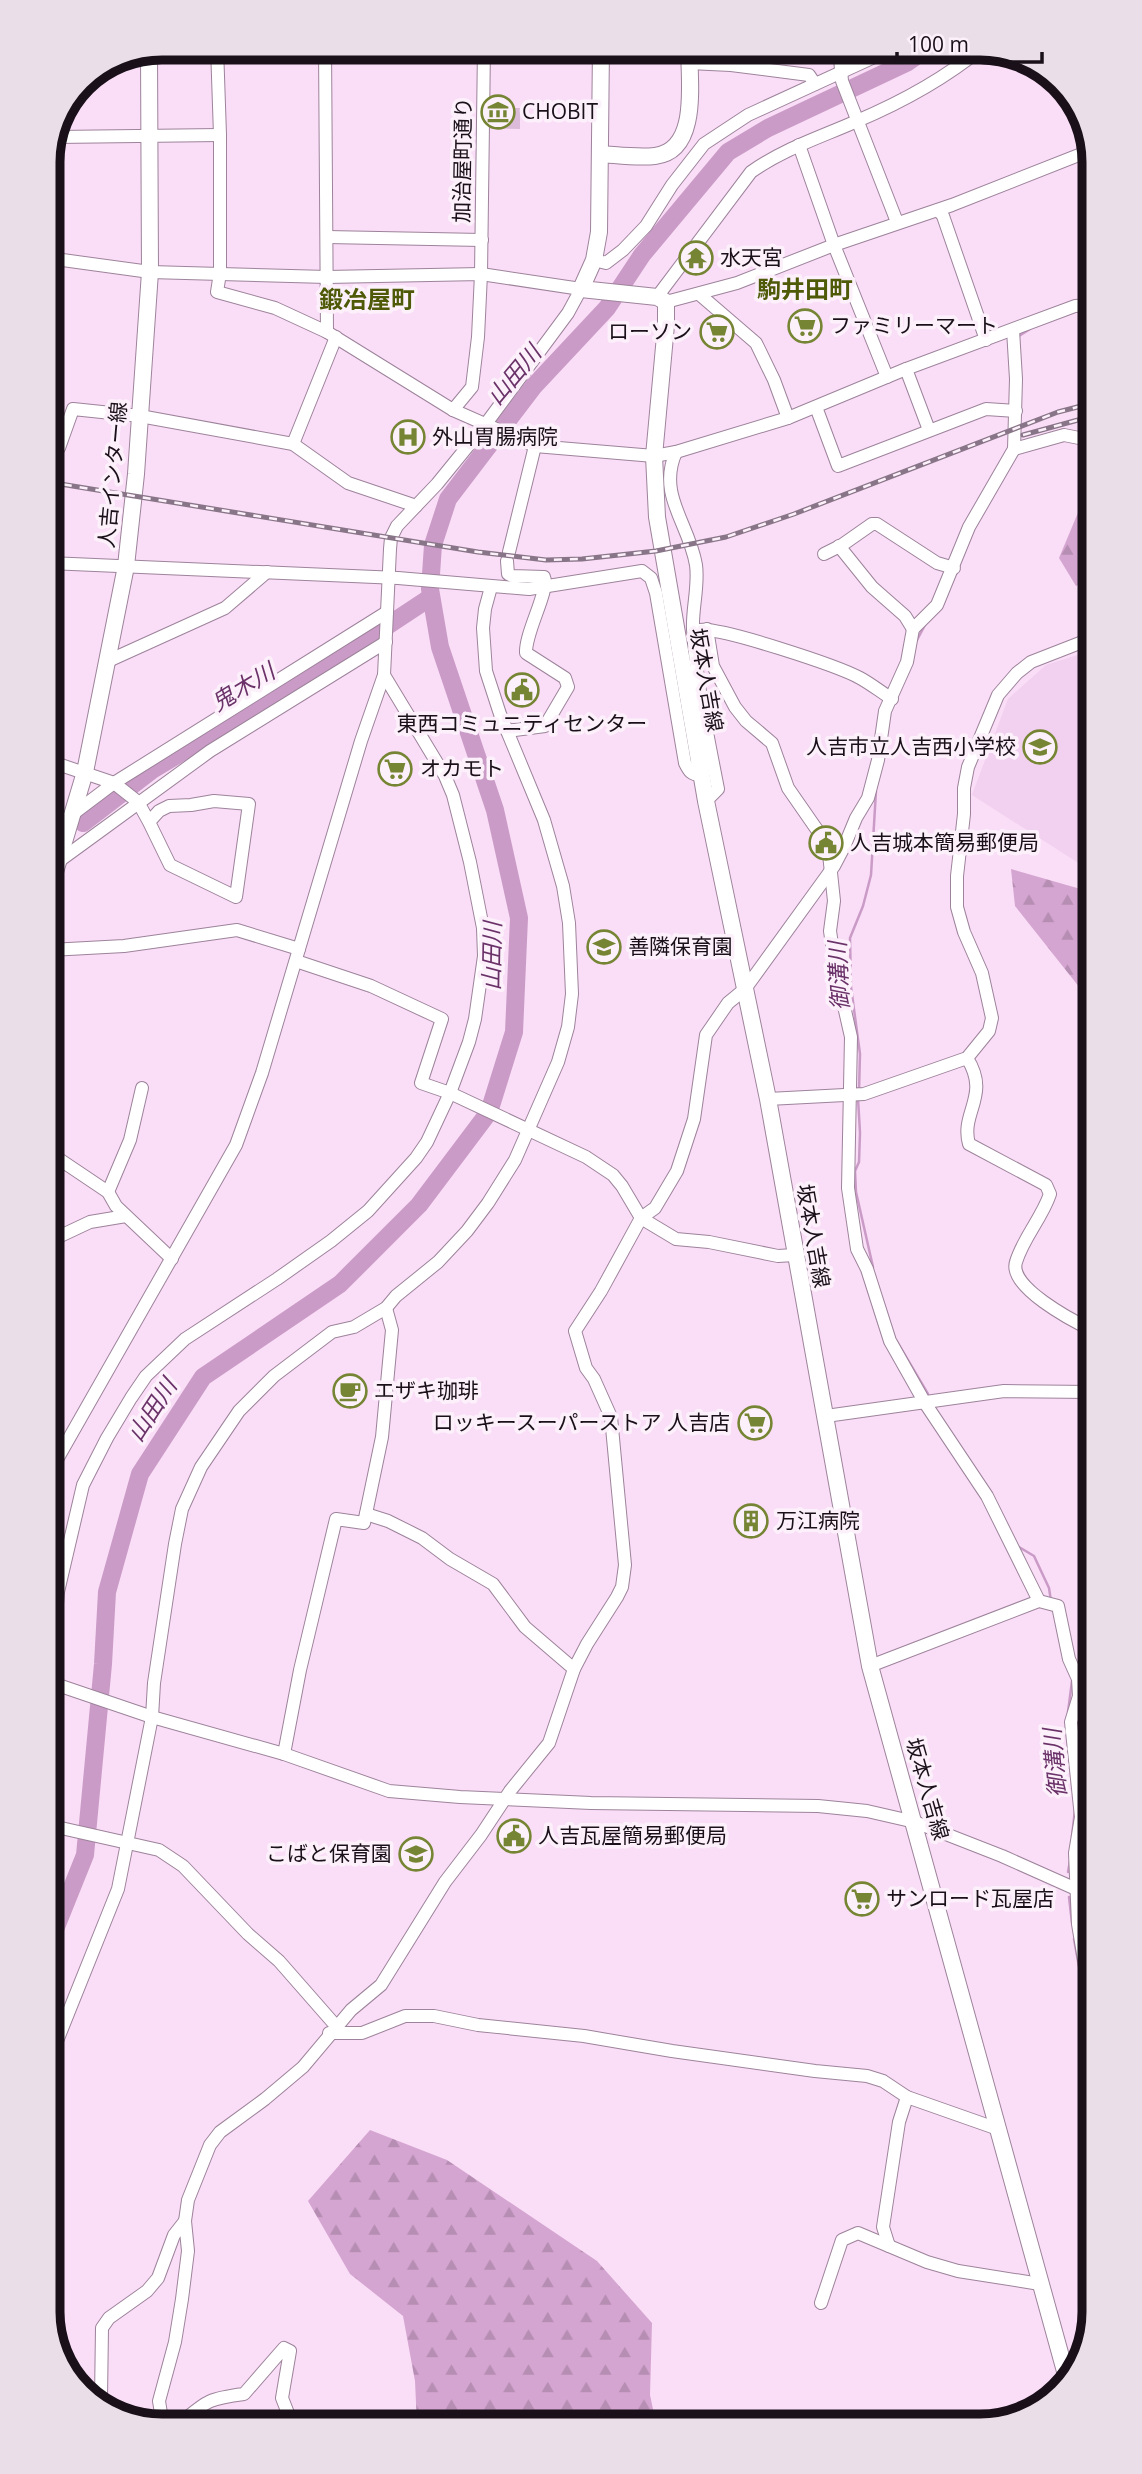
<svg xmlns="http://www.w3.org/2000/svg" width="1142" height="2474" font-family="'Open Sans','Noto Sans JP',sans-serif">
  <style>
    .built { fill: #f2d0ef }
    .green { fill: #dcbad9 }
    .forest { fill: url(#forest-firs) }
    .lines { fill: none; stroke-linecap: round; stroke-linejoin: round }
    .stream { stroke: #ca9bc7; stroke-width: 2.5 }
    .river { stroke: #ca9bc7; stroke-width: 18 }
    .minor-casing { stroke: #9d839b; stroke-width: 14 }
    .major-casing { stroke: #9d839b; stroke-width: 18 }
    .minor { stroke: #fff; stroke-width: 12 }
    .major { stroke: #fff; stroke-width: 16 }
    .rail-casing { stroke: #887587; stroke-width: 5 }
    .rail { stroke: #fcf1fb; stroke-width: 2.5; stroke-dasharray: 8; stroke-linecap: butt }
    .labels { text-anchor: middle; stroke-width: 7; stroke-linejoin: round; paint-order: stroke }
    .poi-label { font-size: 21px; fill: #191019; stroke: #fcf1fb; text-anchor: start }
    .street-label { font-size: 21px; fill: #191019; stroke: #fcf1fb }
    .water-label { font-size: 23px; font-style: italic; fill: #6b3269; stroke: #fcf1fb }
    .quarter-label { font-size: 24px; font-weight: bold; fill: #4e5a07; stroke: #fcf1fb }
    .rim { fill: none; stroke: #191019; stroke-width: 9 }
  </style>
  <defs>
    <pattern id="forest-firs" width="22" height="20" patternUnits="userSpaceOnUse" patternTransform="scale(1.75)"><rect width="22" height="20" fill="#d5a5d1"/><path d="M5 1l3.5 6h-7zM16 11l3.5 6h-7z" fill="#b68db3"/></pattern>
  </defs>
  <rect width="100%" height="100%" fill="#faddf7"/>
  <path class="built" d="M1090 651 1091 871 972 795 1008 699 1046 665Z"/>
  <path class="green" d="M486 108H520V129L486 128Z"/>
  <g class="forest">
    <path d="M1090 494V580L1076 586 1059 558 1085 496Z"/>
    <path d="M1011 869 1091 892V1002L1015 906Z"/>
    <path d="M370 2130 447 2160 597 2261 652 2323 650 2395 656 2423 417 2425 415 2381 403 2316 350 2274 308 2201Z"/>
  </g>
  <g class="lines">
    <g class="stream">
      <path d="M1019 336 1030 329"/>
      <path d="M917 640 925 625"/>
      <path d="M859 1091 860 1054 851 987 850 938 863 906 871 875 876 791"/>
      <path d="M858 1098 860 1133 859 1162 855 1171 856 1192 873 1267"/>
      <path d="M896 1340 928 1394"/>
      <path d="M1019 1547 1034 1556 1049 1588 1051 1601"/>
      <path d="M1068 1712 1072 1681"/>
      <path d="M1072 1837 1075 1809"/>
      <path d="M1068 1872 1070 1861"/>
      <path d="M1069 1897 1072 1923"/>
      <path d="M1074 1939 1094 2050"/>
    </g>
    <g class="river">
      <path d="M83 823 152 770 325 667 431 597"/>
      <path d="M49 846 52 844"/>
      <path d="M52 1937 85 1855 103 1664 107 1592 140 1474 203 1377 340 1284 419 1205 489 1112 514 1032 519 918 495 810 440 647 430 589 433 545 448 499 534 386 607 308 642 255 728 152 768 128 908 62 928 48"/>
    </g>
    <defs>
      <g id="minor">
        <path d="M217 47 220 135V273L217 292 275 308 327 332 453 410 535 446 654 456 676 452 788 418 906 369 1075 306 1089 305"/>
        <path d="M325 47 327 332"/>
        <path d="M839 47 842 81 897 222"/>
        <path d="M689 63 731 65 809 75 815 84"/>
        <path d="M56 137 220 135"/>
        <path d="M799 145 834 245 887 377"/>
        <path d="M938 210 943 216 986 340"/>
        <path d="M327 237 482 240"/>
        <path d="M48 258 150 272 327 277 481 274 581 289 568 313 485 425 437 484 397 526 391 538 390 549 384 675 361 741 262 1073 236 1145 51 1470"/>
        <path d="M594 260 606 263 623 250 646 226 672 185 704 144 748 115 896 47"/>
        <path d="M699 294 756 343 774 380 788 418"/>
        <path d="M657 297 751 172C783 149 821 137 857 121 902 102 944 79 982 48"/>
        <path d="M666 302 737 283 834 245 952 205 1089 151"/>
        <path d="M1084 305 1089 281"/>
        <path d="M906 369 929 430"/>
        <path d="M816 407 838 466 986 409 1016 411"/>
        <path d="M453 410 472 387 478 337 481 274 484 47"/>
        <path d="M293 444 336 337"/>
        <path d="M1014 449 1064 435 1089 440"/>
        <path d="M676 452C657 495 689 523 696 565 699 586 692 608 693 629 696 682 708 737 718 789L706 801"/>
        <path d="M48 453 59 448 73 409 140 416 293 444 348 483 416 506"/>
        <path d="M839 546 872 587 905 616 913 629"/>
        <path d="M509 552 535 446"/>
        <path d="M824 554 842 545 872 524H877L937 563 954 568"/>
        <path d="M507 561 508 574 512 576 544 577C550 590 525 632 526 653L565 678 568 687 545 726 507 731"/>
        <path d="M49 563 398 578 529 589 642 571 651 578 656 593 685 763C689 771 691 775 701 775"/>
        <path d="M707 629 713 666 735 707 746 721 772 743 788 788 822 837 829 854 834 901 830 931 836 971 851 1037 848 1188 857 1249 867 1269 890 1341 925 1403 987 1496 1039 1601"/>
        <path d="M700 630C721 627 838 666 860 678 871 684 881 692 892 699"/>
        <path d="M108 661 225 608 267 572"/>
        <path d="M49 761 114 783 138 802 149 822 159 811 169 806 191 805 214 801 249 804 236 897 170 865 149 822"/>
        <path d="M49 832 114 783 387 612"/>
        <path d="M55 864 210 751 386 642"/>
        <path d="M50 950 124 946 237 930 299 949"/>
        <path d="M296 961 371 986 442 1019 421 1083 450 1093 586 1157 613 1175 622 1186 641 1218 676 1239 709 1242 778 1256 794 1255"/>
        <path d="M967 1058C991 1096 960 1112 969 1144L1046 1185 1050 1194C1042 1218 1023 1238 1016 1262 1008 1287 1073 1321 1092 1330"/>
        <path d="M768 1099 864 1094 967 1058 989 1031 992 1018 982 973 964 932 957 907V876L964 814V788L968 767 998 695 1017 673 1031 662 1090 639"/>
        <path d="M50 1153 108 1192 116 1206 172 1259"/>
        <path d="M108 1192 130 1140 142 1088"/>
        <path d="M50 1258 56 1238 90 1222 126 1216"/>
        <path d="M826 1416 1004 1391 1092 1392"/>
        <path d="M366 1514 388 1521 422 1538 450 1559 493 1584 525 1627 574 1669"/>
        <path d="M52 1663 58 1592 83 1485 107 1438 131 1398 146 1376 185 1339 277 1279 331 1241 368 1211 416 1158 427 1142 450 1093 469 1042 475 1019 484 956 483 928 470 862 453 795 445 776 384 675"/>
        <path d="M870 1666 1039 1601 1058 1606 1069 1659 1078 1679 1079 1696 1071 1722 1081 1817 1075 1853 1078 1924 1094 2019"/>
        <path d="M52 1683 152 1717 284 1754 389 1791 460 1797 591 1803 818 1806 867 1811 915 1822 1002 1856 1094 1897"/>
        <path d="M284 1754 300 1670 336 1519 364 1523 382 1437 392 1330 386 1308"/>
        <path d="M52 1826 159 1850 183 1866 248 1934 279 1961 336 2026"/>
        <path d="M329 2033H362L405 2016H434L478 2025 584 2036 672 2051 815 2071 867 2076 883 2081 907 2097 998 2129"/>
        <path d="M53 2051 118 1889 152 1717 154 1683 175 1544 182 1509 201 1467 239 1411 274 1376 332 1332 354 1327 386 1308 396 1296 438 1262 467 1231 488 1203 515 1160 558 1062 568 1027 572 994 569 923 563 886 544 820 500 714 486 671 483 628 485 609 491 587"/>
        <path d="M889 2246 883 2227 899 2122 907 2097"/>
        <path d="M821 2303 842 2240 858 2233 927 2262 958 2271 1040 2284"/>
        <path d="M98 2405 101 2398 102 2328 109 2318 147 2291 158 2278 174 2235 185 2221"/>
        <path d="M163 2426 159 2401 175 2342 182 2299 188 2251 185 2221 188 2200 210 2145 220 2132 265 2099 303 2067 351 2010 381 1985 445 1882 481 1835 510 1791 549 1743 574 1669 587 1644 617 1597 622 1587 625 1565 611 1417 594 1379 586 1368 575 1331 601 1291 641 1218 655 1208 677 1171 694 1119 706 1035 728 1003 745 989 834 866 844 847 856 818 868 798 878 760 885 711 907 662 913 629 937 605 969 527 1014 449 1016 379 1013 330"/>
        <path d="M177 2426C206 2402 205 2399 244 2394L284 2348 290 2351 282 2398 293 2426"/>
      </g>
      <g id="major">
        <path d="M601 47 599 232 594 260 581 289 657 297 666 302V325L654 456 657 517 706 801 768 1099 870 1666 1068 2382"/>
        <path d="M600 154C617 155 637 158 655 156 700 151 689 80 689 47"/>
        <path d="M49 892 85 772 126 566 136 474 150 272 149 53"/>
      </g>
    </defs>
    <use href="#minor" class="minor-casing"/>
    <use href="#major" class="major-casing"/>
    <use href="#minor" class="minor"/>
    <use href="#major" class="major"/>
    <defs>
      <g id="rail">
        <path d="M1023 435 1089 417"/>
        <path d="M48 482 478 552 546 560 582 559 656 551 726 537 794 514 1058 412 1089 404"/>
      </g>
    </defs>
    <use href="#rail" class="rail-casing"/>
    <use href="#rail" class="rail"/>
  </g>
  <defs>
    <symbol id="museum-ring" viewBox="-11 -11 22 22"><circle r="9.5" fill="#fcf1fb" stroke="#768534" stroke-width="1.5"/><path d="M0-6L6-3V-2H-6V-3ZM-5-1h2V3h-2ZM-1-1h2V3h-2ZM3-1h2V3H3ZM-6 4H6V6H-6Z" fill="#768534"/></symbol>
    <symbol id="temple-ring" viewBox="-11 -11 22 22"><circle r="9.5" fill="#fcf1fb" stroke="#768534" stroke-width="1.5"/><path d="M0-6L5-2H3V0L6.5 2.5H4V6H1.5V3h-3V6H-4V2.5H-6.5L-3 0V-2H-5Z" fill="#768534"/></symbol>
    <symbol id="supermarket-ring" viewBox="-11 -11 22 22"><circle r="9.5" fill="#fcf1fb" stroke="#768534" stroke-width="1.5"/><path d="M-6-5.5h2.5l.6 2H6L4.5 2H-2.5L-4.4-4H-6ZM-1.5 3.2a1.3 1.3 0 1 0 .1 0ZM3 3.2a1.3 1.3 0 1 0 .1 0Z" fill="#768534"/></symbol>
    <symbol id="hospital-ring" viewBox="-11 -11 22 22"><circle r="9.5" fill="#fcf1fb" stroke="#768534" stroke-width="1.5"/><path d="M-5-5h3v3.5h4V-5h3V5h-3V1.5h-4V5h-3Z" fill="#768534"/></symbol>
    <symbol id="civic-ring" viewBox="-11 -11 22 22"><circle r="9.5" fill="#fcf1fb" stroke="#768534" stroke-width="1.5"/><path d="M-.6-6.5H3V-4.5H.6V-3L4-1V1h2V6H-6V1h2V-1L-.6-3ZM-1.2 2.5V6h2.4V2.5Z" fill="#768534"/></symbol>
    <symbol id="school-ring" viewBox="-11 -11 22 22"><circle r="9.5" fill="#fcf1fb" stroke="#768534" stroke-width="1.5"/><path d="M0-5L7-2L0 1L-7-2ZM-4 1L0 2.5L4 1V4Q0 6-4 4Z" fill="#768534"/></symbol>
    <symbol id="cafe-ring" viewBox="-11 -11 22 22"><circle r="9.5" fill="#fcf1fb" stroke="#768534" stroke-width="1.5"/><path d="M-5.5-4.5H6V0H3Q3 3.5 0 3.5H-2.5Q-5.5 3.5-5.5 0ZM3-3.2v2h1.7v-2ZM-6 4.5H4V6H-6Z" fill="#768534"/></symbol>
    <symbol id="building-ring" viewBox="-11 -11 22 22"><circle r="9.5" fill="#fcf1fb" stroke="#768534" stroke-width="1.5"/><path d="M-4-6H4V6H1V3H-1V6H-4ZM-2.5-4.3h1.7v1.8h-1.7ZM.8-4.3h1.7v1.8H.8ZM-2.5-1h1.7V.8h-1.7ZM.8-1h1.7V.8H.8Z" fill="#768534"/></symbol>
  </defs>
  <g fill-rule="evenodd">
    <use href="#museum-ring" x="479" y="93" width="38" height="38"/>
    <use href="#temple-ring" x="677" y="239" width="38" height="38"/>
    <use href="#supermarket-ring" x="786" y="307" width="38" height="38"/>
    <use href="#supermarket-ring" x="698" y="313" width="38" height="38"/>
    <use href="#hospital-ring" x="389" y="418" width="38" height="38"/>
    <use href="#civic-ring" x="503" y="671" width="38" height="38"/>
    <use href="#school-ring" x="1021" y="728" width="38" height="38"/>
    <use href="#supermarket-ring" x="376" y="750" width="38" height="38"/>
    <use href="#civic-ring" x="807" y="824" width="38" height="38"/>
    <use href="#school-ring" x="585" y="928" width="38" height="38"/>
    <use href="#cafe-ring" x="331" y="1372" width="38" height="38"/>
    <use href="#supermarket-ring" x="736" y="1404" width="38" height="38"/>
    <use href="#building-ring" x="732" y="1502" width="38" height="38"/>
    <use href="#civic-ring" x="495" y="1817" width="38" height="38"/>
    <use href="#school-ring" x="397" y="1835" width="38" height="38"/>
    <use href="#supermarket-ring" x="843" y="1880" width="38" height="38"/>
  </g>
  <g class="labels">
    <g class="poi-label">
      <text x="522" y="119">CHOBIT</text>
      <text x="720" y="265">水天宮</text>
      <text x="830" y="333">ファミリーマート</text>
      <text x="692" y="339" text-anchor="end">ローソン</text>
      <text x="432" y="444">外山胃腸病院</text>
      <text x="522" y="731" text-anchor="middle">東西コミュニティセンター</text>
      <text x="1016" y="754" text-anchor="end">人吉市立人吉西小学校</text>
      <text x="420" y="776">オカモト</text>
      <text x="850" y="850">人吉城本簡易郵便局</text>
      <text x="628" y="954">善隣保育園</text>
      <text x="374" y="1398">エザキ珈琲</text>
      <text x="730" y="1430" text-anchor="end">ロッキースーパーストア 人吉店</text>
      <text x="776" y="1528">万江病院</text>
      <text x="538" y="1843">人吉瓦屋簡易郵便局</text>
      <text x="392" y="1861" text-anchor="end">こばと保育園</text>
      <text x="886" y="1906">サンロード瓦屋店</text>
    </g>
    <g class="street-label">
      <text transform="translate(463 160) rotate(-89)" y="7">加治屋町通り</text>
      <text transform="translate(113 475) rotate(-85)" y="7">人吉インター線</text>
      <text transform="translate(706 680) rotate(80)" y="7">坂本人吉線</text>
      <text transform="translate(813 1236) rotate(80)" y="7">坂本人吉線</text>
      <text transform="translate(927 1789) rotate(74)" y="7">坂本人吉線</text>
    </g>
    <g class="water-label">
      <text transform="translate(514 375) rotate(-50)" y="8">山田川</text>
      <text transform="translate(243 687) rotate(-31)" y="8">鬼木川</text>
      <text transform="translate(492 956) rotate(-89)" y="8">山田川</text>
      <text transform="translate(839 976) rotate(-93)" y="8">御溝川</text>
      <text transform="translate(152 1410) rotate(-57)" y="8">山田川</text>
      <text transform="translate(1055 1763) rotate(-95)" y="8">御溝川</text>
    </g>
    <g class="quarter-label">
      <text x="805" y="298">駒井田町</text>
      <text x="367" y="308">鍛冶屋町</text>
    </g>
  </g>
  <path d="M0 0H1142V2474H0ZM162 60H980A102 102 0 0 1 1082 162V2312A102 102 0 0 1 980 2414H162A102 102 0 0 1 60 2312V162A102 102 0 0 1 162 60Z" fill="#eadfe9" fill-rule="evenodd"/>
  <path class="rim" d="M162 60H980A102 102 0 0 1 1082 162V2312A102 102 0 0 1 980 2414H162A102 102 0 0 1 60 2312V162A102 102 0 0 1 162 60Z"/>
  <path d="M897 52v10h145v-10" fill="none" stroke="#191019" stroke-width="3.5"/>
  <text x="908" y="52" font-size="21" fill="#191019" stroke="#fcf1fb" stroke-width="5" paint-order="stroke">100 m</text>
</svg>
